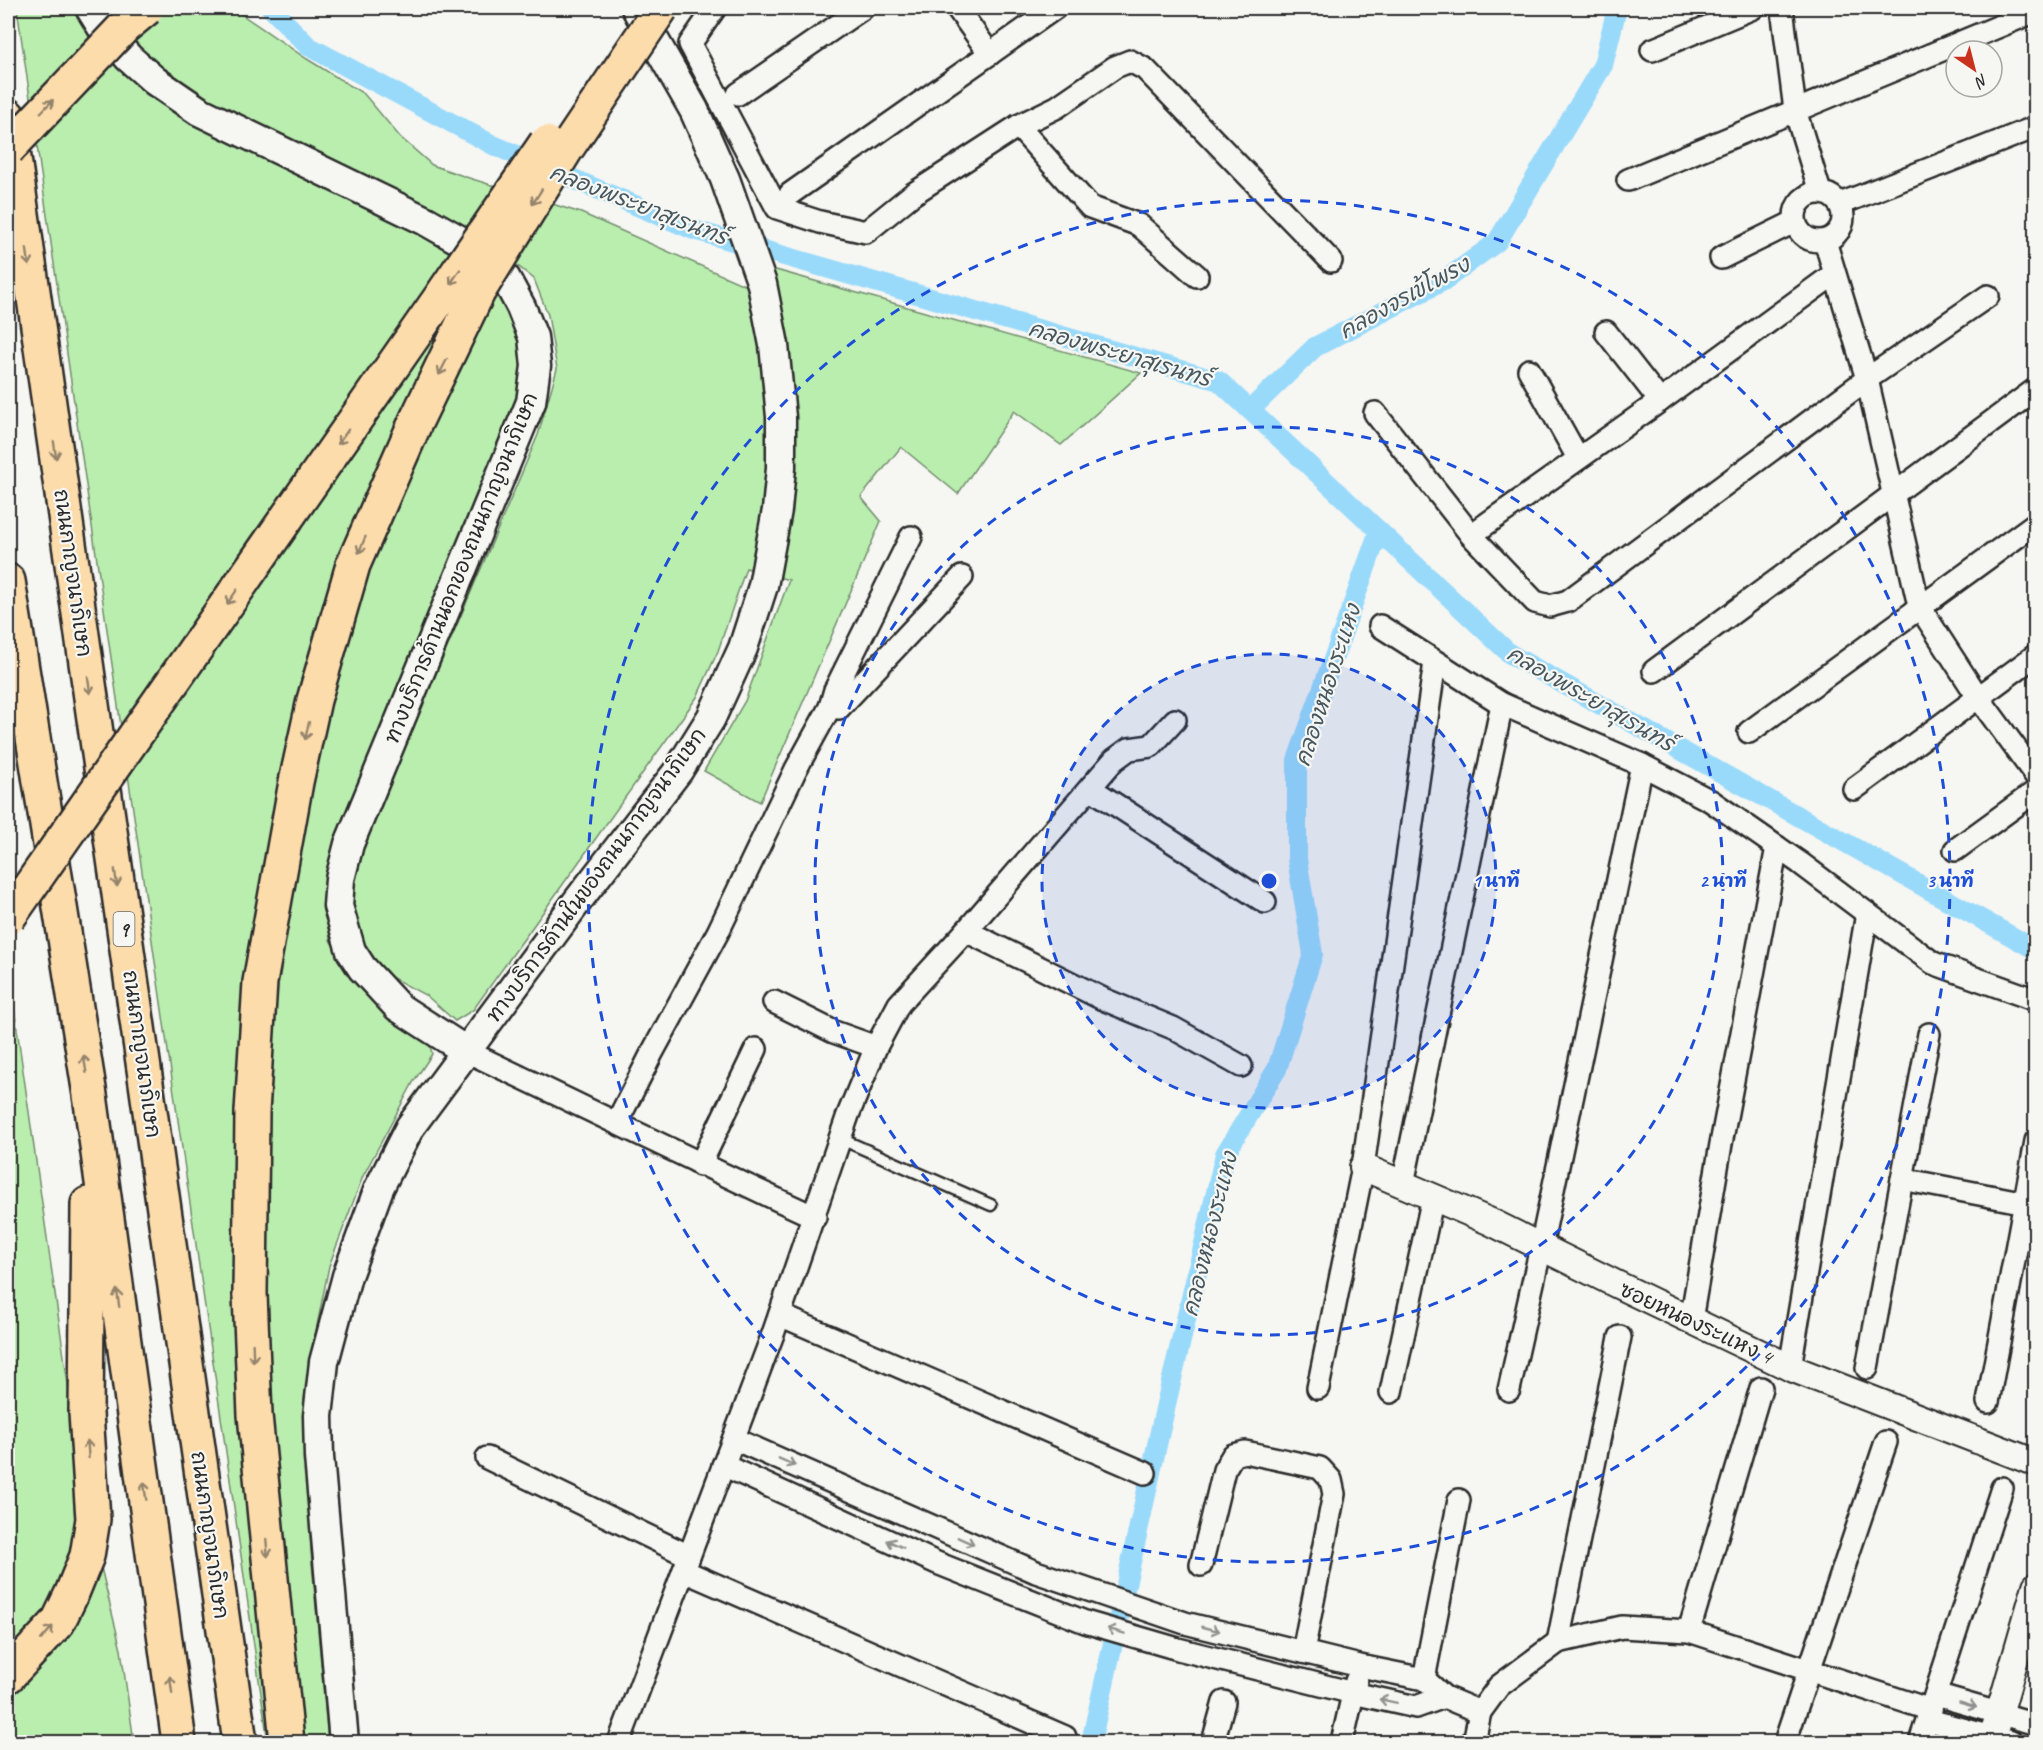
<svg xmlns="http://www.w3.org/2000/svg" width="2043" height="1750" font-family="Caveat,'Playpen Sans Thai',sans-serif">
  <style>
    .green { fill: #baeeaf; stroke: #728c6d; stroke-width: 1.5 }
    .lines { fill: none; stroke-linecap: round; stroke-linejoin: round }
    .canal { stroke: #99dafb; stroke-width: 20 }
    .service-casing { stroke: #2b2b2b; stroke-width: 15 }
    .minor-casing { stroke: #2b2b2b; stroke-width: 26 }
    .tertiary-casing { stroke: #2b2b2b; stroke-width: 30 }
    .secondary-casing { stroke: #2b2b2b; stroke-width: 33 }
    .motorway-casing { stroke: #2b2b2b; stroke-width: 38 }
    .service { stroke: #f6f6f2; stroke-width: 10 }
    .minor { stroke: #f6f6f2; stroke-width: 21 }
    .tertiary { stroke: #f6f6f2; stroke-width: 26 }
    .secondary { stroke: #f6f6f2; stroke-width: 28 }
    .motorway { stroke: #fddcac; stroke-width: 33 }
    .motorway-bridge-casing { stroke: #2b2b2b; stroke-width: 38; stroke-linecap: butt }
    .motorway-bridge { stroke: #fddcac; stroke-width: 33 }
    .oneway { stroke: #94846c }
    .oneway2 { stroke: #90908e }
    .ring { fill: none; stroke: #1d4ed8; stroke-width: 3; stroke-dasharray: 10 8 }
    .labels { text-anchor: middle; stroke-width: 4.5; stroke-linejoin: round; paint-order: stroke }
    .shield { fill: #f6f6f2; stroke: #686867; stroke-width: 1.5 }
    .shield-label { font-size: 20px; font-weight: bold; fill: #2b2b2b }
    .street-label { font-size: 21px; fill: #2b2b2b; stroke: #f6f6f2 }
    .water-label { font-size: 22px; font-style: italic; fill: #46575f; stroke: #f6f6f2 }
    .centre { fill: #1d4ed8; stroke: #f6f6f2; stroke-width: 3 }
    .ring-label { font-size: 18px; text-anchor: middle; font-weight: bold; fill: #1d4ed8; stroke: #f6f6f2; stroke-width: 4.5; stroke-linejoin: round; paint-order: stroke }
  </style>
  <rect width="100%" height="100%" fill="#f6f6f2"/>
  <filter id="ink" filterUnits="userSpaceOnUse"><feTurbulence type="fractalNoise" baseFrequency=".0167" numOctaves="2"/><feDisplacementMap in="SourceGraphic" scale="12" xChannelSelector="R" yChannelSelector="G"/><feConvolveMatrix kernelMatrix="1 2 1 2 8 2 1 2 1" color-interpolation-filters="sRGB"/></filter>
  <g filter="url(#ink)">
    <g class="green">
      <path d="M17 8H80L113 55 452 248 483 269 521 323 524 381 514 417 326 904 330 940 342 960 429 1041 432 1054 414 1081 363 1176 329 1266 310 1360 303 1413 311 1552 328 1742H300L283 1605 273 1415 264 1294 238 1295 235 1333 272 1742H268Z"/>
      <path d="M106 8H232L307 59 364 94 400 137 432 165 469 178 581 213 744 285 751 263 1141 373 1061 445 1014 411 958 494 901 447 861 497 881 521 760 802 704 771 745 701 789 580 746 568 718 651 697 697 473 1010 455 1021 427 996 389 976 368 952 350 918 351 873 538 435 557 369 548 315 534 279 475 232 393 188 355 174 182 88 146 61Z"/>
      <path d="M8 966 80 1468 79 1535 44 1624 8 1661Z"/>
      <path d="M96 1547 121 1650 134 1742H8V1692Z"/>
    </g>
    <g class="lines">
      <g class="canal">
        <path d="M271 8 308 46 493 145 694 230 1219 381 1510 654 2036 950"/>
        <path d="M1250 410 1315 347 1445 280 1497 242 1603 65 1617 8"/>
        <path d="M1091 1742 1167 1400 1225 1154 1277 1069 1313 954 1297 859V760L1379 531"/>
      </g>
      <defs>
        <path id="service" d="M841 1139 991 1205"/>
        <g id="minor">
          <path d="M715 8 690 44 777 208 820 222 866 232 913 194 1018 126 1057 107 1115 67 1130 61 1145 69 1331 261"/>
          <path d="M957 8 990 54"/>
          <path d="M1782 8 1795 110 1820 192"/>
          <path d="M1652 50 1753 8"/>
          <path d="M738 94 863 8"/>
          <path d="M1018 126 1090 207 1139 225 1197 276"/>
          <path d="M1628 180 2036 11"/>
          <circle cx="1819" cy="217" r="24"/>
          <path d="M790 194 1055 8"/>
          <path d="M1840 204 2036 127"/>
          <path d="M1825 241 1867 379 1919 606 1978 697 2036 776"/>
          <path d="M1721 258 1794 222"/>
          <path d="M1606 332 1660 401"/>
          <path d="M1529 370 1578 458"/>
          <path d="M1375 413 1471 535 1535 602 1550 606 1568 601 1867 379 1988 296"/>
          <path d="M1471 535 1660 401 1834 274"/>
          <path d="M1380 626 1502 704 1642 765 1711 801 1800 863 1933 963 2036 1000"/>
          <path d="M1654 671 2036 389"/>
          <path d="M830 707 839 708 962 577"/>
          <path d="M1749 732 2036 523"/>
          <path d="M1090 788 1265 902"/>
          <path d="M1854 789 2036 655"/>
          <path d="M1955 850 2036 791"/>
          <path d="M966 931 1103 999 1173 1028 1241 1066"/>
          <path d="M774 1002 834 1032 876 1047"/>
          <path d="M466 1051C582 1106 697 1163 815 1217"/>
          <path d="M617 1122 652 1053 718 932 796 769 830 707 835 690 911 537"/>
          <path d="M700 1165 756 1049"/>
          <path d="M1902 1179 2036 1205"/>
          <path d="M1403 1184 1502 704"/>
          <path d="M780 1315 1145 1473"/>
          <path d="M1691 1320 1721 1144 1777 847"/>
          <path d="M1790 1367 1867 913"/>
          <path d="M1867 1368 1929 1034"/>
          <path d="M1318 1388 1363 1167 1435 662"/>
          <path d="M1509 1390 1541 1247 1642 765"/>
          <path d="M1391 1392 1433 1197"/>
          <path d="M1988 1402 2036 1141"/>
          <path d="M734 1439 1036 1572 1185 1623 1360 1666 1424 1679 1444 1697 1480 1712 1499 1686 1558 1642 1622 1627 1689 1631 1931 1710"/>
          <path d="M487 1458 689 1556"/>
          <path d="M723 1465 937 1563 1085 1622 1178 1649 1353 1693 1416 1707 1444 1697"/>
          <path d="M1201 1565 1224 1470 1233 1455 1245 1452 1320 1468 1331 1480 1334 1494 1303 1652"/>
          <path d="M684 1571 1065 1737"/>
          <path d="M1689 1631 1761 1388"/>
          <path d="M1558 1642 1620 1337"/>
          <path d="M1424 1679 1459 1500"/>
          <path d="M1936 1695 2036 1724"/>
          <path d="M1928 1720 2011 1742"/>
          <path d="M619 1742 773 1334 848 1115 876 1047 899 1004 966 931 1114 760 1129 749 1151 746 1175 720"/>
          <path d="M1213 1742 1224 1702"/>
          <path d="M1342 1742 1356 1681"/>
          <path d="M1474 1742 1480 1712"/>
          <path d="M1785 1742 1886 1442"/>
          <path d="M1920 1742 2002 1488"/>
        </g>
        <g id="tertiary">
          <path d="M1363 1167 1491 1222 1616 1284 1791 1368 2036 1463"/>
          <path d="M1991 1742 2036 1586"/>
        </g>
        <g id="secondary">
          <path d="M90 8 103 29 129 58 155 81 199 111 426 221 484 254 506 279 521 307 533 337 536 366 531 402 349 844 340 879 338 906 351 951 362 968 398 1007 466 1051"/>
          <path d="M344 1742 319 1457 318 1416 324 1362 347 1276 379 1188 410 1127 579 899 678 771 711 718 743 648 763 586 777 510 781 468V417L774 345 762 284 725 179 694 110 636 8"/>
        </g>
        <g id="motorway">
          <path d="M8 116 240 1742"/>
          <path d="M8 581 90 1095 179 1742"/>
          <path d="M250 1295 255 1415 287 1742"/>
          <path d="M8 1676 58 1622 72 1593 87 1556 93 1519 86 1413 88 1204"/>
        </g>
      </defs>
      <use href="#service" class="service-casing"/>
      <use href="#minor" class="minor-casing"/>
      <use href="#tertiary" class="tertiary-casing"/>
      <use href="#secondary" class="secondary-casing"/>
      <use href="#motorway" class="motorway-casing"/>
      <use href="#service" class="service"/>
      <use href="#minor" class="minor"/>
      <use href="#tertiary" class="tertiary"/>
      <use href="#secondary" class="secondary"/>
      <use href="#motorway" class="motorway"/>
      <defs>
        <g id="motorway-bridge">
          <path d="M8 149 125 26 147 8"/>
          <path d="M8 918 440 298 546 143"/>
          <path d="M250 1295 252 1112 260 982 296 782 314 700 353 565 416 421 478 292 565 151 661 8"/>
        </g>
      </defs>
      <use href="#motorway-bridge" class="motorway-bridge-casing"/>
      <use href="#motorway-bridge" class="motorway-bridge"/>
    </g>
    <defs><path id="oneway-shaft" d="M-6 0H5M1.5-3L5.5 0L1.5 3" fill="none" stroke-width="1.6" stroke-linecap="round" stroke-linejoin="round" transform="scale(1.5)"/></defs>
    <g class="oneway">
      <use href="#oneway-shaft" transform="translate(47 106) rotate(-46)"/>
      <use href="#oneway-shaft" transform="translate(537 197) rotate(122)"/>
      <use href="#oneway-shaft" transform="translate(28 257) rotate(82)"/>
      <use href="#oneway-shaft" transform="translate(455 277) rotate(124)"/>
      <use href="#oneway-shaft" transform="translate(443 367) rotate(117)"/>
      <use href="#oneway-shaft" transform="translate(343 437) rotate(125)"/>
      <use href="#oneway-shaft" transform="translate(55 450) rotate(82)"/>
      <use href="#oneway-shaft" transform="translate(362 545) rotate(113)"/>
      <use href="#oneway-shaft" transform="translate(232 597) rotate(125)"/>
      <use href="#oneway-shaft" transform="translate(89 685) rotate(82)"/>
      <use href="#oneway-shaft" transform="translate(307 731) rotate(103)"/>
      <use href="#oneway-shaft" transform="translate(116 878) rotate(82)"/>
      <use href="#oneway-shaft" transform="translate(85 1064) rotate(-99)"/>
      <use href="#oneway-shaft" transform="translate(118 1298) rotate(-98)"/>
      <use href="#oneway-shaft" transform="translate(253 1353) rotate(88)"/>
      <use href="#oneway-shaft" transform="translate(88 1449) rotate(-94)"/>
      <use href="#oneway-shaft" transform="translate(145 1491) rotate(-98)"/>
      <use href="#oneway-shaft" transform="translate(267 1548) rotate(85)"/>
      <use href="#oneway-shaft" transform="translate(47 1633) rotate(-49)"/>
      <use href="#oneway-shaft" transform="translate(171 1685) rotate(-98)"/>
    </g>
    <g class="oneway2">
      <use href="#oneway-shaft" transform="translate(787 1462) rotate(24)"/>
      <use href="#oneway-shaft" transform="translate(966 1541) rotate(24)"/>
      <use href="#oneway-shaft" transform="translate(895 1544) rotate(-156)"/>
      <use href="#oneway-shaft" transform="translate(1211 1629) rotate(14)"/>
      <use href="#oneway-shaft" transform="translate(1116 1631) rotate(-163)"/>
      <use href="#oneway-shaft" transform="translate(1388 1701) rotate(-168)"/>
      <use href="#oneway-shaft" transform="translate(1968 1705) rotate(16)"/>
    </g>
  </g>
  <circle cx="1269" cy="881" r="227" fill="#1d4ed8" fill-opacity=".12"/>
  <g class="ring">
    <circle cx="1269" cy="881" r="227"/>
    <circle cx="1269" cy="881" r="454"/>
    <circle cx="1269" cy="881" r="681"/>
  </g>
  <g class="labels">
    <rect class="shield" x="113.5" y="912" width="21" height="34" rx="4.5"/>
    <g class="shield-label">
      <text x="124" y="936">9</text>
    </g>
    <g class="street-label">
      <text transform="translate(461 568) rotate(-68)" y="7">ทางบริการด้านนอกของถนนกาญจนาภิเษก</text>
      <text transform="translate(73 573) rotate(82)" y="7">ถนนกาญจนาภิเษก</text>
      <text transform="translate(596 875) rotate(-54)" y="7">ทางบริการด้านในของถนนกาญจนาภิเษก</text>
      <text transform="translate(142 1054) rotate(82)" y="7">ถนนกาญจนาภิเษก</text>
      <text transform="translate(1696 1323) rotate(25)" y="7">ซอยหนองระแหง 4</text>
      <text transform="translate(210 1535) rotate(82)" y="7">ถนนกาญจนาภิเษก</text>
    </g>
    <g class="water-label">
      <text transform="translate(639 204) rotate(21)" y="8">คลองพระยาสุเรนทร์</text>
      <text transform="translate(1404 297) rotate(-29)" y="8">คลองจรเข้โพรง</text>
      <text transform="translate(1120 353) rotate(16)" y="8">คลองพระยาสุเรนทร์</text>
      <text transform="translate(1327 685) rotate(-72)" y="8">คลองหนองระแหง</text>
      <text transform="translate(1591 698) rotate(30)" y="8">คลองพระยาสุเรนทร์</text>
      <text transform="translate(1209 1234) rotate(-76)" y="8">คลองหนองระแหง</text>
    </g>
  </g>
  <circle cx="1269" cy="881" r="9" class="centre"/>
  <g class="ring-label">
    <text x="1496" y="887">1 นาที</text>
    <text x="1723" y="887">2 นาที</text>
    <text x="1950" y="887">3 นาที</text>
  </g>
  <rect width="2043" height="1750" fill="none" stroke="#f6f6f2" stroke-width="30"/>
  <rect x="15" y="15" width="2013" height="1720" fill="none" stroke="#2b2b2b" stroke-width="2" filter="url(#ink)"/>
  <g transform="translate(1974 69) rotate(145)"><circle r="28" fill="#f6f6f2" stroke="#a5a5a2" stroke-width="1.5"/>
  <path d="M0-4.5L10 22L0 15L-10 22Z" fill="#c8321e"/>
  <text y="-9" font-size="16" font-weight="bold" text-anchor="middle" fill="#2b2b2b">N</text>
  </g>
</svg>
